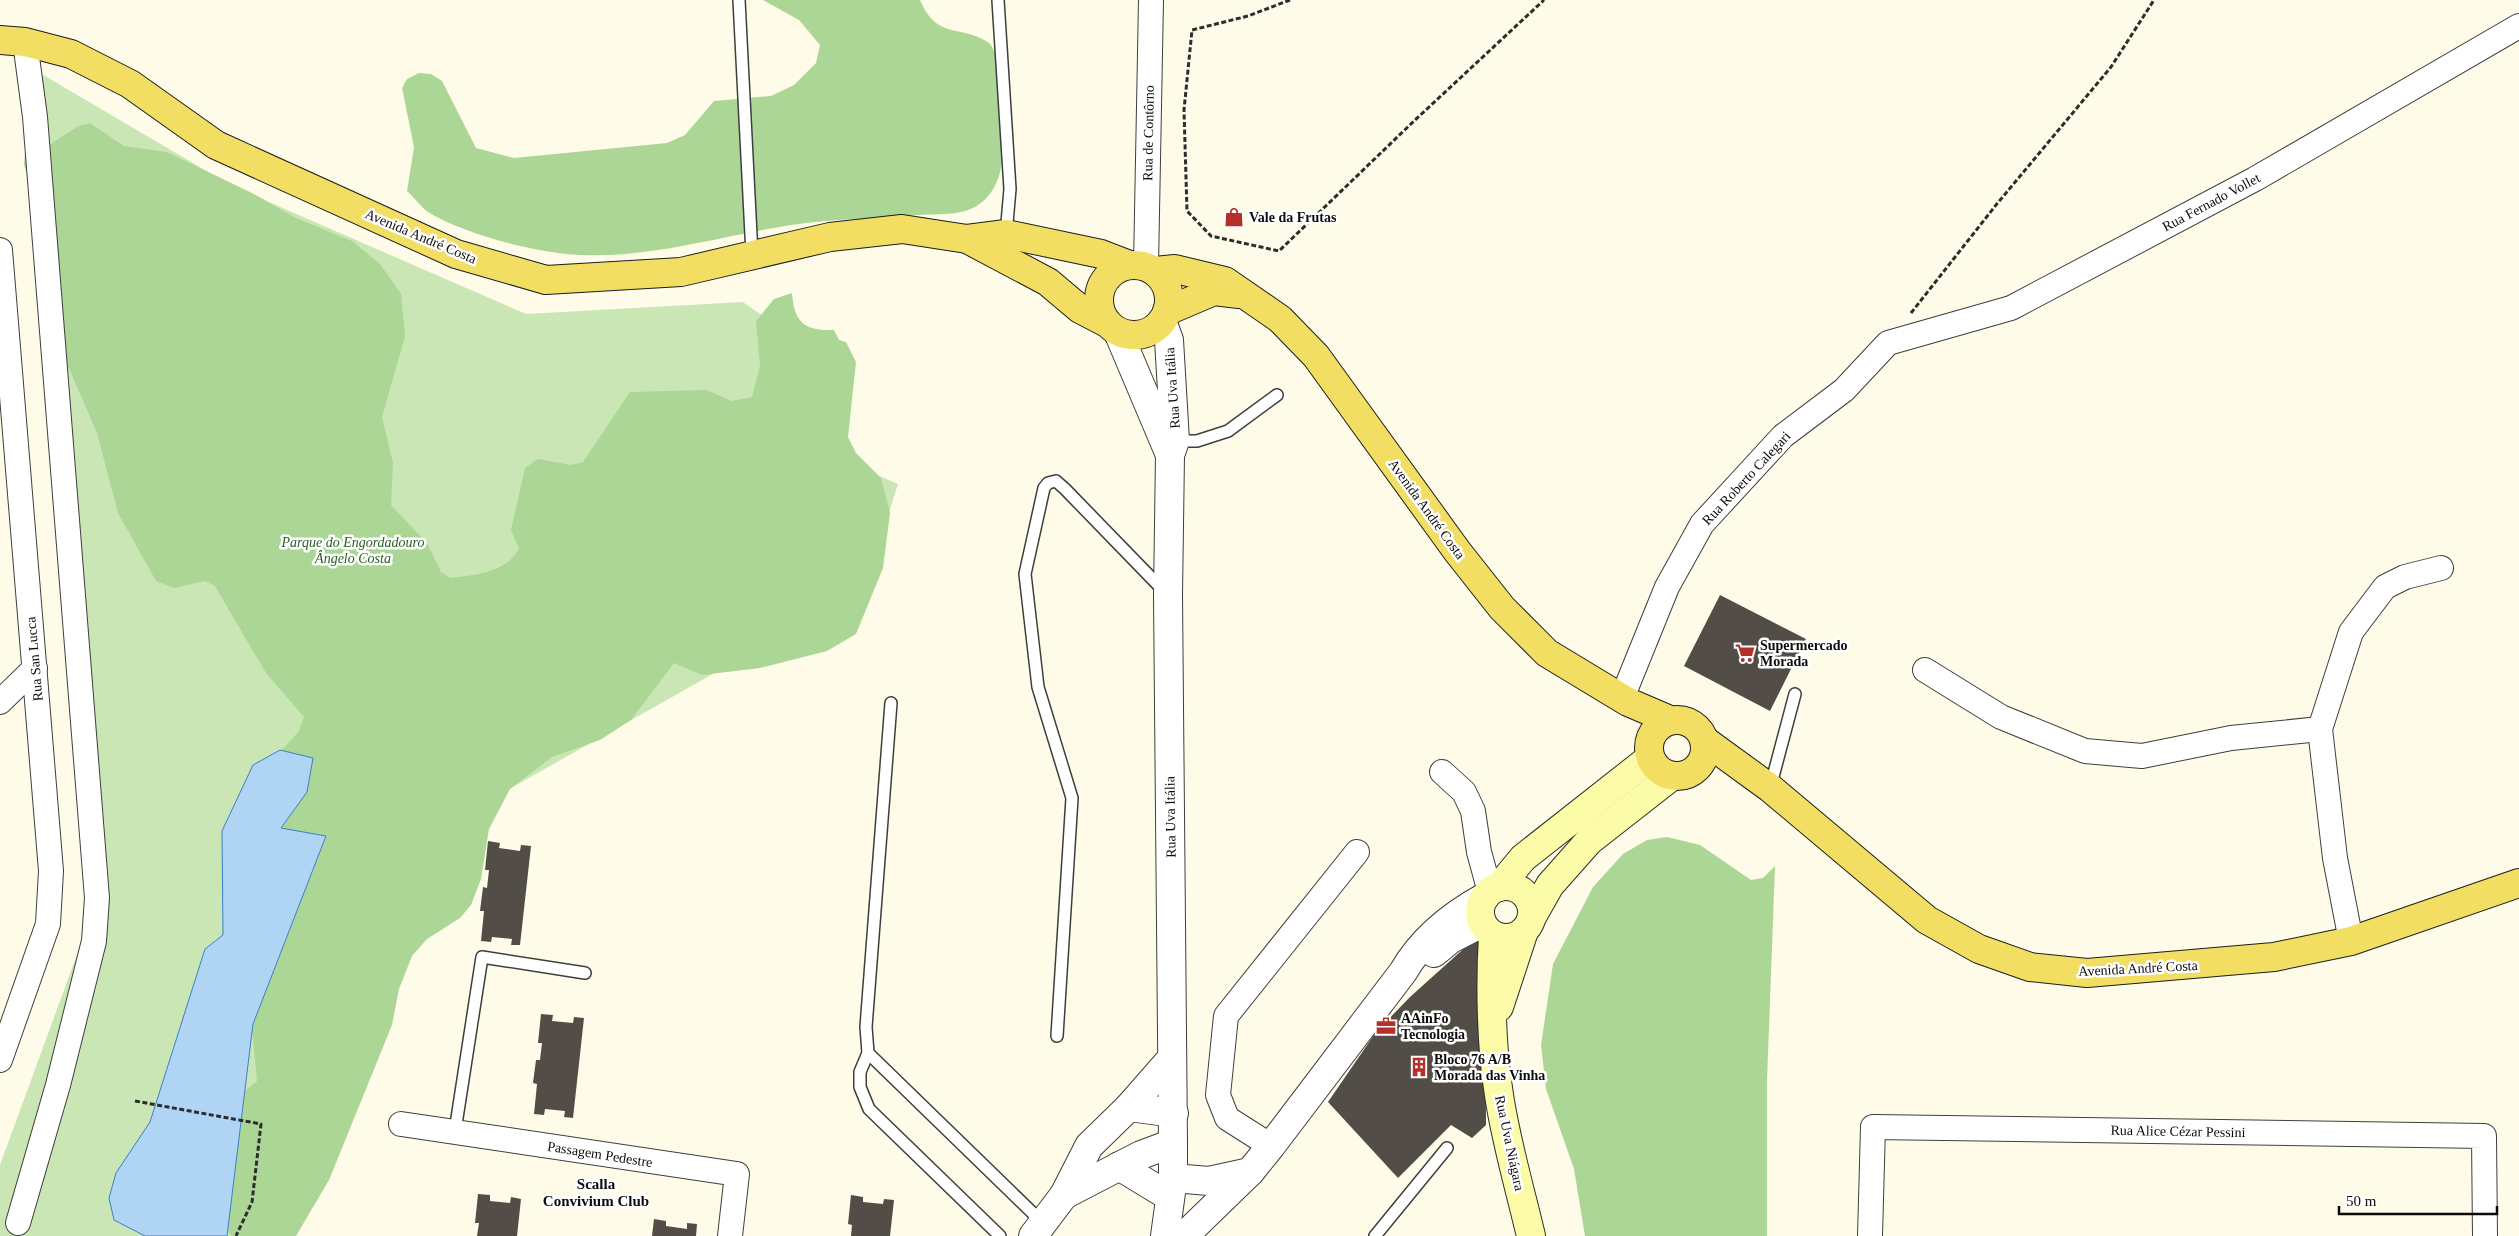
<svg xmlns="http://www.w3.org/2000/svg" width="2519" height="1236" font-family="Georgia,serif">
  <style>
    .green { fill: #cae6b5 }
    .forest { fill: #acd695 }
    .water { fill: #b0d4f3; stroke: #3a81c7 }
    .building { fill: #534d48 }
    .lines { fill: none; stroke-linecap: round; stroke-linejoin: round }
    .service-casing { stroke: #3e3e3e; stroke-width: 14 }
    .minor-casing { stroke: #3e3e3e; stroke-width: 26 }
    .tertiary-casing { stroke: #3e3e3e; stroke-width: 30 }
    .secondary-casing { stroke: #2d2d2d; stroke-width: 30 }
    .primary-casing { stroke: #1c1c1c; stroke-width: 30 }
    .path { stroke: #2d2d2d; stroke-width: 3; stroke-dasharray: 5 2.5; stroke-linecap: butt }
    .service { stroke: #fff; stroke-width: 11 }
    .minor { stroke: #fff; stroke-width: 24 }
    .tertiary { stroke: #fff; stroke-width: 28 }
    .secondary { stroke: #fcfba7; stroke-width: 28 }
    .primary { stroke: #f3de64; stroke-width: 28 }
    .labels { text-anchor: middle; stroke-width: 5; stroke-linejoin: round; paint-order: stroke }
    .street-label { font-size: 14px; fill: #0b0b0b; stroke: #fff }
    .poi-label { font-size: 14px; font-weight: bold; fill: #0b0b0b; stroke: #fff; text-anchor: start }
    .park-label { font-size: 14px; font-style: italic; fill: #265f1f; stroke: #fff }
    .neighbourhood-label { font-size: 15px; font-weight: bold; fill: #0b0b0b; stroke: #fff }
  </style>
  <rect width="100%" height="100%" fill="#fefce9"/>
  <path class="green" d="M28 66 232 186 526 314 743 302 848 376 836 457 898 484 872 566 711 675 382 861 292 1236H0V1165L94 908Z"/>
  <g class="forest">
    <path d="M763 0H920C937 41 962 24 989 43 1004 53 1006 158 999 176 993 194 981 208 961 212 948 215 932 214 919 215 876 218 833 219 791 225 720 236 652 258 580 255 536 253 466 235 428 212 421 207 414 197 407 191L414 147 402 88 407 79 419 73 431 74 442 81 476 148 514 158 667 143 685 135 714 101 771 96 794 85 816 63 820 45 799 20Z"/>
    <path d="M90 123 124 146 167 152 254 194 296 218 352 241 380 264 401 294 405 336 382 417 393 463 391 505 427 543 441 572 450 578C476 575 505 573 519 549L511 530 525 468 538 459 571 465 583 462 630 392 706 390 732 401 752 397 760 366 756 321 774 299 792 293C794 323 805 331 834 330L839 340 846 342 856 362 848 437 856 453 881 478 890 513 883 568 856 634 827 651 760 668 702 675 674 663 631 720 600 740 552 757 510 789 489 829 481 879 471 905 460 918 427 939 412 956 399 989 392 1025 329 1180 296 1236H231L201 1178 209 1120 257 1081 249 998 275 758 299 731 304 717 266 673 215 586 205 581 174 588 156 581 118 513 97 433 61 350 46 230 24 165 25 153 48 146 78 126Z"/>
    <path d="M1667 837 1700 845 1751 880 1763 878 1775 866 1767 1081V1236H1585L1574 1169 1546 1089 1541 1045 1553 964 1593 887 1623 854 1647 840Z"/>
  </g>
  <path class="water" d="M280 750 313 758 307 792 281 828 326 836 253 1024 227 1236H145L114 1220 109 1198 116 1173 150 1122 205 949 223 935 222 831 253 765Z"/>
  <g class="building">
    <path d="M1720 595 1806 639 1770 711 1684 666Z"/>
    <path d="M488 841 500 843 499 848 520 851 521 845 531 846 520 945H511L512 939 492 937 491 942 481 941 484 911H480L483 887 487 888 489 870H485Z"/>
    <path d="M1480 934 1485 945 1486 1125 1472 1138 1451 1125 1398 1178 1328 1102 1376 1032 1410 997Z"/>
    <path d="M541 1014 553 1015 552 1021 573 1023 574 1017 584 1018 573 1118 564 1117 565 1111 545 1109 544 1115 534 1114 537 1084 533 1083 536 1060H540L542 1043H538Z"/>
    <path d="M478 1194 490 1195V1201L510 1203 511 1197 521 1199 517 1236H477L479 1223H475Z"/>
    <path d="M851 1195 863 1197V1202L883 1204 884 1199 894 1200 890 1236H851L852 1225 848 1224Z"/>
    <path d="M654 1219 666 1221V1226L687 1229V1223L697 1224 696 1236H652Z"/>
  </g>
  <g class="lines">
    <defs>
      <g id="service">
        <path d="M739 0 752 255"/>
        <path d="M998 0 1010 189 1006 234"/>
        <path d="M1174 441H1197L1228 431 1277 395"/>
        <path d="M891 703 866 1027 868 1053 860 1072V1087L869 1109 1000 1236"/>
        <path d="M1770 788 1795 694"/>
        <path d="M1057 1036 1072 798 1038 687 1025 574 1044 488 1048 483 1056 481 1065 489 1165 592"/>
        <path d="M868 1053 1044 1224"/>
        <path d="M455 1131 482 957 585 973"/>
        <path d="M1375 1236 1447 1148"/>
      </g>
      <g id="minor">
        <path d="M0 250 51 871 48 924 0 1060"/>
        <path d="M1146 266 1151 0"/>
        <path d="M1925 670 2001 717 2085 751 2142 756 2231 738 2320 729"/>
        <path d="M1622 698 1667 587 1702 524 1783 436 1844 390 1888 343 2011 308 2255 179 2519 26"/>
        <path d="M0 702 35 668"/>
        <path d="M1442 772 1464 792 1473 811 1479 852 1490 892"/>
        <path d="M2351 941 2335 858 2320 729 2351 632 2385 587 2405 577 2441 568"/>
        <path d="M401 1124 737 1174 730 1236"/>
        <path d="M1271 1146 1227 1118 1218 1095 1226 1016 1357 852"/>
        <path d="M18 1223 58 1085 94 941 97 898 35 117 25 42"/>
        <path d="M1870 1236 1873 1127 2484 1136 2485 1236"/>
      </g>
      <g id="tertiary">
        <path d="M1162 321 1169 340 1175 441 1170 455 1168 595 1173 1143V1178L1165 1236"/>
        <path d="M1118 332 1170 455"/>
        <path d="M1434 953 1451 939 1482 923"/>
        <path d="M1129 1107 1172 1058"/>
        <path d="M1119 1166 1170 1197"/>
        <path d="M1173 1178 1209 1181 1250 1172"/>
        <path d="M1064 1195 1141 1155 1173 1143"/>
        <path d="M1033 1236 1064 1195 1089 1146 1129 1107 1174 1113"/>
        <path d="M1184 1236 1250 1172 1271 1146 1403 972C1422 939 1452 915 1485 897"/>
      </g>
      <g id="secondary">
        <circle cx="1506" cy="912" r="26"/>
        <path d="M1499 887 1523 858 1650 758"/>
        <path d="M1532 917 1550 885 1589 841 1672 776"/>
        <path d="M1493 935C1490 984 1491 1046 1499 1095 1506 1142 1520 1189 1531 1236"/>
        <path d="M1499 1007 1524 931"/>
      </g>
      <g id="primary">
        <path d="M0 40 25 42 71 54 130 84 216 145 456 254 546 280 681 272 830 237 902 229 967 239 1006 234 1101 254 1127 264"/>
        <path d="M967 239 1048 282 1080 309 1105 322"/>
        <circle cx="1134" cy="300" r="35"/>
        <path d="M1155 271 1175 269 1225 281 1280 319 1316 356 1457 551 1502 608 1547 653 1628 702 1670 720"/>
        <path d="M1167 311 1214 291 1239 294"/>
        <circle cx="1677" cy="748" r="28"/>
        <path d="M1704 740 1770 788 1927 920 1979 949 2030 967 2087 973 2274 957 2351 941 2519 883"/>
      </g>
    </defs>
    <use href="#service" class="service-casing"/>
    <use href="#minor" class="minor-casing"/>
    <use href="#tertiary" class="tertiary-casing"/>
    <use href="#secondary" class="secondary-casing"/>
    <use href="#primary" class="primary-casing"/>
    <g class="path">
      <path d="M1290 0 1248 16 1192 30 1184 110 1187 211 1211 236 1279 251 1414 121 1544 0"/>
      <path d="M1911 313 1996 205 2111 67 2154 0"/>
      <path d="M135 1101 261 1124 252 1202 236 1236"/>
    </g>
    <use href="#service" class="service"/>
    <use href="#minor" class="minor"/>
    <use href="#tertiary" class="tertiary"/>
    <use href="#secondary" class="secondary"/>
    <use href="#primary" class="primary"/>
  </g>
  <defs>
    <symbol id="shop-bare" viewBox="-9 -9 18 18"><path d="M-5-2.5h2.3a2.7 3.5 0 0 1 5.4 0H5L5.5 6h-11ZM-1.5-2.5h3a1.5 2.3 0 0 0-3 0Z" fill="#b53029" stroke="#fff" stroke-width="2.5" paint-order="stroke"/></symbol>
    <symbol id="supermarket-bare" viewBox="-9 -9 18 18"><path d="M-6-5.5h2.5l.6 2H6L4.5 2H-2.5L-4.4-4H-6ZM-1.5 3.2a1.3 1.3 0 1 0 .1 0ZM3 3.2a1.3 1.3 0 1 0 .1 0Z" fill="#b53029" stroke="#fff" stroke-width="2.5" paint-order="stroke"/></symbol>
    <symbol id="office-bare" viewBox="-9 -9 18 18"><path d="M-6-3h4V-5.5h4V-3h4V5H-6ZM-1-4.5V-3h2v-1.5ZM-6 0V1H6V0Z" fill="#b53029" stroke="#fff" stroke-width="2.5" paint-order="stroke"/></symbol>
    <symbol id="building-bare" viewBox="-9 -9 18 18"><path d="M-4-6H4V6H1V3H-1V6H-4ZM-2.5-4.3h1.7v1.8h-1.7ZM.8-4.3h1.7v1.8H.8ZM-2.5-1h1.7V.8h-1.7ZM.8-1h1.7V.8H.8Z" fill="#b53029" stroke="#fff" stroke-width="2.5" paint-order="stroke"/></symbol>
  </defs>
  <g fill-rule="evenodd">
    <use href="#shop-bare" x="1220" y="203" width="28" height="28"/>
    <use href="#supermarket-bare" x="1731" y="639" width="28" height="28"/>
    <use href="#office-bare" x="1372" y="1012" width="28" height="28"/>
    <use href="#building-bare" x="1405" y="1053" width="28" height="28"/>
  </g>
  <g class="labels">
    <g class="street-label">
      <text transform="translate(1148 133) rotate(-89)" y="5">Rua de Contôrno</text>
      <text transform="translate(2211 202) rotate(-28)" y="5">Rua Fernado Vollet</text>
      <text transform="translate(421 236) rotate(23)" y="5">Avenida André Costa</text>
      <text transform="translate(1172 388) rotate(-94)" y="5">Rua Uva Itália</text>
      <text transform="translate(1746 478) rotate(-47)" y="5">Rua Roberto Calegari</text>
      <text transform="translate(1427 509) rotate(54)" y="5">Avenida André Costa</text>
      <text transform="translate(34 659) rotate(-95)" y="5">Rua San Lucca</text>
      <text transform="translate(1170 817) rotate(-91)" y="5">Rua Uva Itália</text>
      <text transform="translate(2138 968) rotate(-3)" y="5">Avenida André Costa</text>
      <text transform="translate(2178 1131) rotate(1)" y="5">Rua Alice Cézar Pessini</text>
      <text transform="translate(1510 1143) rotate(78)" y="5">Rua Uva Niágara</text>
      <text transform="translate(600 1154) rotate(9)" y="5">Passagem Pedestre</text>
    </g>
    <g class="poi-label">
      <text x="1249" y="222">Vale da Frutas</text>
      <text x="1760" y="650">Supermercado<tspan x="1760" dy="16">Morada</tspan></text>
      <text x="1401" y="1023">AAinFo<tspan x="1401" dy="16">Tecnologia</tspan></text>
      <text x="1434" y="1064">Bloco 76 A/B<tspan x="1434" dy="16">Morada das Vinha</tspan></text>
    </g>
    <g class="park-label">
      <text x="353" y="547">Parque do Engordadouro<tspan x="353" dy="16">Ângelo Costa</tspan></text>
    </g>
    <g class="neighbourhood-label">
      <text x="596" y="1189">Scalla<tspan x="596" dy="17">Convivium Club</tspan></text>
    </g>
  </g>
  <path d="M2339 1206v8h158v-8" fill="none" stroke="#0b0b0b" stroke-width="2.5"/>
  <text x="2346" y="1206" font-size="15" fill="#0b0b0b" stroke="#ffffff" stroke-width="4" paint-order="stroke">50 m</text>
</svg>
